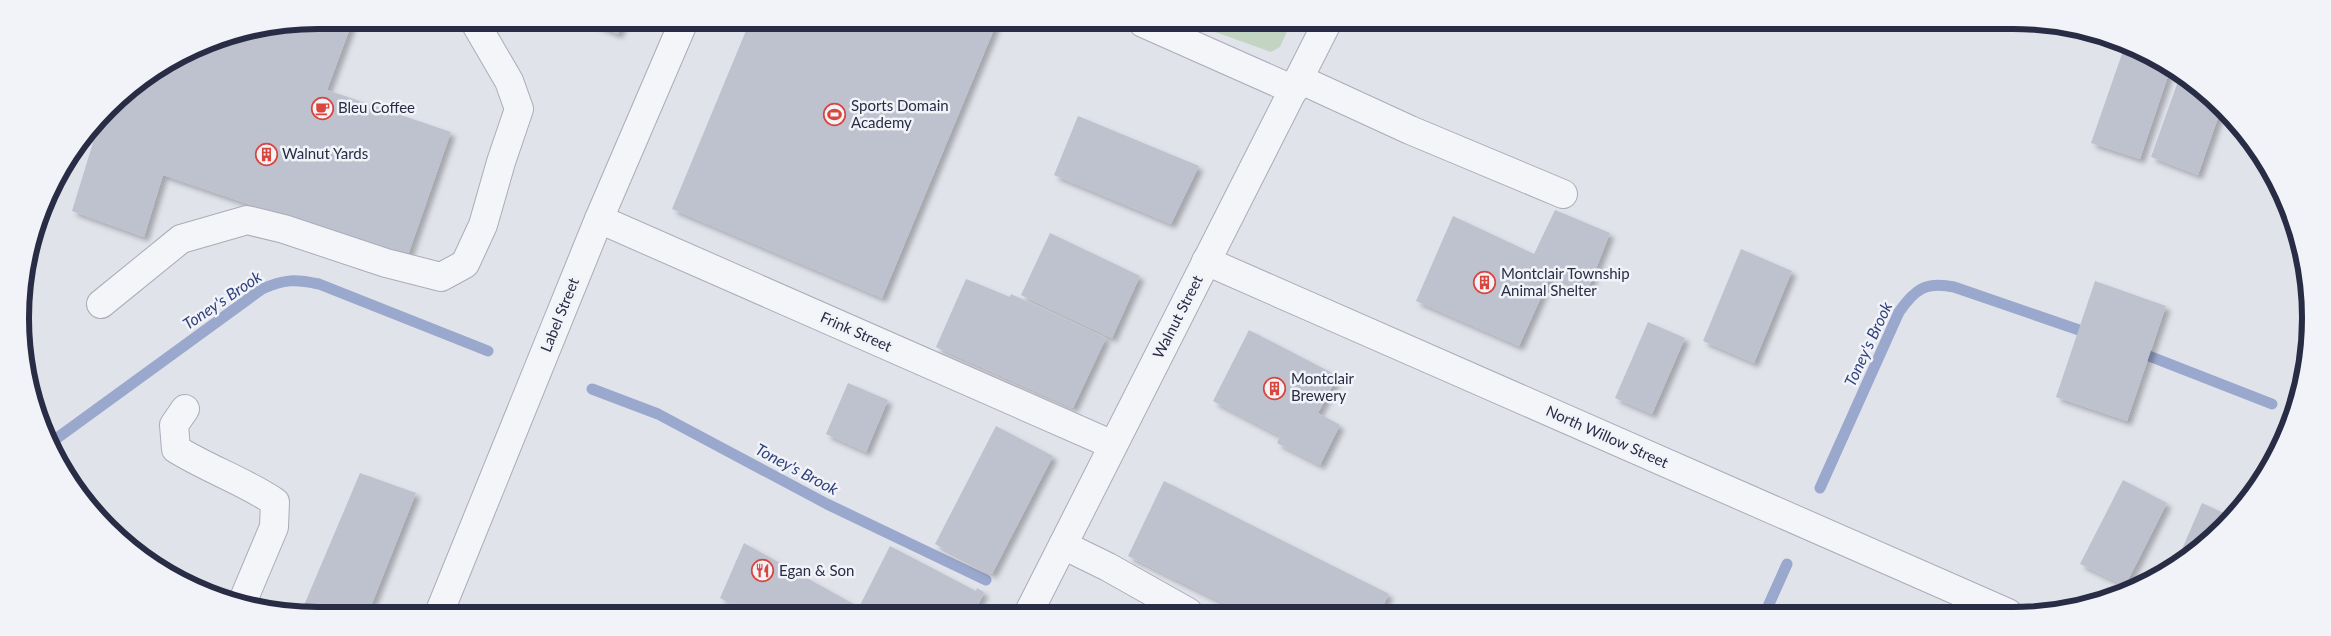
<svg xmlns="http://www.w3.org/2000/svg" width="2331" height="636" font-family="Lato,sans-serif">
  <style>
    .green { fill: #c3d5c2 }
    .lines { fill: none; stroke-linecap: round; stroke-linejoin: round }
    .stream { stroke: #9aa8cd; stroke-width: 11 }
    .building { fill: #bec1ce; filter: url(#shadow) }
    .minor-casing { stroke: #aaacb9; stroke-width: 30 }
    .minor { stroke: #f4f5f9; stroke-width: 28 }
    .labels { text-anchor: middle; stroke-width: 5; stroke-linejoin: round; paint-order: stroke }
    .poi-label { font-size: 15px; fill: #282c44; stroke: #f1f3f8; text-anchor: start }
    .street-label { font-size: 15px; fill: #282c44; stroke: #f1f3f8 }
    .water-label { font-size: 16px; font-style: italic; fill: #2f417b; stroke: #f1f3f8 }
    .rim { fill: none; stroke: #282c44; stroke-width: 6 }
  </style>
  <defs>
    <filter id="shadow"><feDropShadow dx="4.5" dy="4.5" stdDeviation="2.5" flood-color="#0004"/></filter>
  </defs>
  <rect width="100%" height="100%" fill="#e1e3eb"/>
  <path class="green" d="M1190 23H1291L1280 47 1271 52Z"/>
  <g class="lines">
    <g class="stream">
      <path d="M2149 356 2272 404"/>
      <path d="M592 389 658 414 827 504 986 580"/>
      <path d="M53 441 262 289C285 279 295 279 319 284L488 351"/>
      <path d="M1820 488 1899 312C1915 289 1926 281 1954 287L2079 330"/>
      <path d="M1765 613 1787 564"/>
    </g>
  </g>
  <g class="building">
    <path d="M318 20H353L327 90 451 132 407 258 163 175 144 237 72 211 99 123 121 94 204 43Z"/>
    <path d="M586 21H624L618 34Z"/>
    <path d="M750 21 997 22 882 298 672 209Z"/>
    <path d="M2124 48 2171 67 2140 159 2091 143Z"/>
    <path d="M2181 73 2220 112 2198 175 2151 157Z"/>
    <path d="M1078 116 1199 166 1171 224 1054 175Z"/>
    <path d="M1555 210 1610 233 1587 292 1551 275 1519 346 1416 301 1453 216 1534 254Z"/>
    <path d="M1050 233 1140 276 1112 338 1021 295Z"/>
    <path d="M1741 249 1792 271 1754 363 1703 341Z"/>
    <path d="M966 279 1010 297 1011 294 1106 338 1073 408 936 347Z"/>
    <path d="M2095 281 2166 306 2127 421 2056 397Z"/>
    <path d="M1648 322 1685 338 1652 414 1615 398Z"/>
    <path d="M1249 330 1338 376 1318 413 1340 425 1320 465 1277 443 1280 436 1213 401Z"/>
    <path d="M848 383 888 400 866 452 826 434Z"/>
    <path d="M996 426 1053 456 992 574 935 544Z"/>
    <path d="M360 473 416 493 369 611 302 610Z"/>
    <path d="M2123 480 2167 503 2125 586 2080 564Z"/>
    <path d="M1164 481 1389 594 1380 612H1242L1128 556Z"/>
    <path d="M2202 503 2232 517 2224 529 2176 563Z"/>
    <path d="M744 543 859 607 890 546 976 591 977 588 984 592 975 612 745 611 720 598Z"/>
  </g>
  <g class="lines">
    <defs>
      <g id="minor">
        <path d="M1143 23 1294 90"/>
        <path d="M1299 79 1410 130 1563 194"/>
        <path d="M599 219 1113 445"/>
        <path d="M1206 261 2008 613"/>
        <path d="M101 304 181 239 247 220 284 229 386 263 441 277 465 264 483 225 501 162 519 109 509 81 474 21"/>
        <path d="M185 409 174 425 176 449C208 469 244 481 275 502L274 527 242 603"/>
        <path d="M1063 545 1108 567 1188 612"/>
        <path d="M440 611 599 219 684 21"/>
        <path d="M1029 612 1327 23"/>
      </g>
    </defs>
    <use href="#minor" class="minor-casing"/>
    <use href="#minor" class="minor"/>
  </g>
  <defs>
    <symbol id="cafe-ring" viewBox="-11 -11 22 22"><circle r="9.5" fill="#f1f3f8" stroke="#d8463e" stroke-width="1.5"/><path d="M-5.5-4.5H6V0H3Q3 3.5 0 3.5H-2.5Q-5.5 3.5-5.5 0ZM3-3.2v2h1.7v-2ZM-6 4.5H4V6H-6Z" fill="#d8463e"/></symbol>
    <symbol id="stadium-ring" viewBox="-11 -11 22 22"><circle r="9.5" fill="#f1f3f8" stroke="#d8463e" stroke-width="1.5"/><path d="M0-5a6.5 5 0 1 0 0 10a6.5 5 0 1 0 0-10ZM-3.5-1.8h7v3.6h-7Z" fill="#d8463e"/></symbol>
    <symbol id="building-ring" viewBox="-11 -11 22 22"><circle r="9.5" fill="#f1f3f8" stroke="#d8463e" stroke-width="1.5"/><path d="M-4-6H4V6H1V3H-1V6H-4ZM-2.5-4.3h1.7v1.8h-1.7ZM.8-4.3h1.7v1.8H.8ZM-2.5-1h1.7V.8h-1.7ZM.8-1h1.7V.8H.8Z" fill="#d8463e"/></symbol>
    <symbol id="restaurant-ring" viewBox="-11 -11 22 22"><circle r="9.5" fill="#f1f3f8" stroke="#d8463e" stroke-width="1.5"/><path d="M-5-6h1v4h1v-4h1v4h1v-4h1v5L-1.5 .5V6h-2V.5L-5-1ZM5-6V6H3V1.5H1.5Q1.5-4 5-6Z" fill="#d8463e"/></symbol>
  </defs>
  <g fill-rule="evenodd">
    <use href="#cafe-ring" x="310" y="96" width="25" height="25"/>
    <use href="#stadium-ring" x="822" y="102" width="25" height="25"/>
    <use href="#building-ring" x="254" y="142" width="25" height="25"/>
    <use href="#building-ring" x="1472" y="270" width="25" height="25"/>
    <use href="#building-ring" x="1262" y="376" width="25" height="25"/>
    <use href="#restaurant-ring" x="750" y="558" width="25" height="25"/>
  </g>
  <g class="labels">
    <g class="poi-label">
      <text x="851" y="111">Sports Domain<tspan x="851" dy="17">Academy</tspan></text>
      <text x="338" y="113">Bleu Coffee</text>
      <text x="282" y="159">Walnut Yards</text>
      <text x="1501" y="279">Montclair Township<tspan x="1501" dy="17">Animal Shelter</tspan></text>
      <text x="1291" y="384">Montclair<tspan x="1291" dy="17">Brewery</tspan></text>
      <text x="779" y="576">Egan &amp; Son</text>
    </g>
    <g class="street-label">
      <text transform="translate(560 315) rotate(-68)" y="5">Label Street</text>
      <text transform="translate(1178 317) rotate(-63)" y="5">Walnut Street</text>
      <text transform="translate(856 332) rotate(24)" y="5">Frink Street</text>
      <text transform="translate(1607 437) rotate(24)" y="5">North Willow Street</text>
    </g>
    <g class="water-label">
      <text transform="translate(222 300) rotate(-34)" y="6">Toney's Brook</text>
      <text transform="translate(1868 344) rotate(-65)" y="6">Toney's Brook</text>
      <text transform="translate(797 469) rotate(28)" y="6">Toney's Brook</text>
    </g>
  </g>
  <path d="M0 0H2331V636H0ZM318 29H2013A289 289 0 0 1 2302 318V318A289 289 0 0 1 2013 607H318A289 289 0 0 1 29 318V318A289 289 0 0 1 318 29Z" fill="#f1f3f8" fill-rule="evenodd"/>
  <path class="rim" d="M318 29H2013A289 289 0 0 1 2302 318V318A289 289 0 0 1 2013 607H318A289 289 0 0 1 29 318V318A289 289 0 0 1 318 29Z"/>
</svg>
